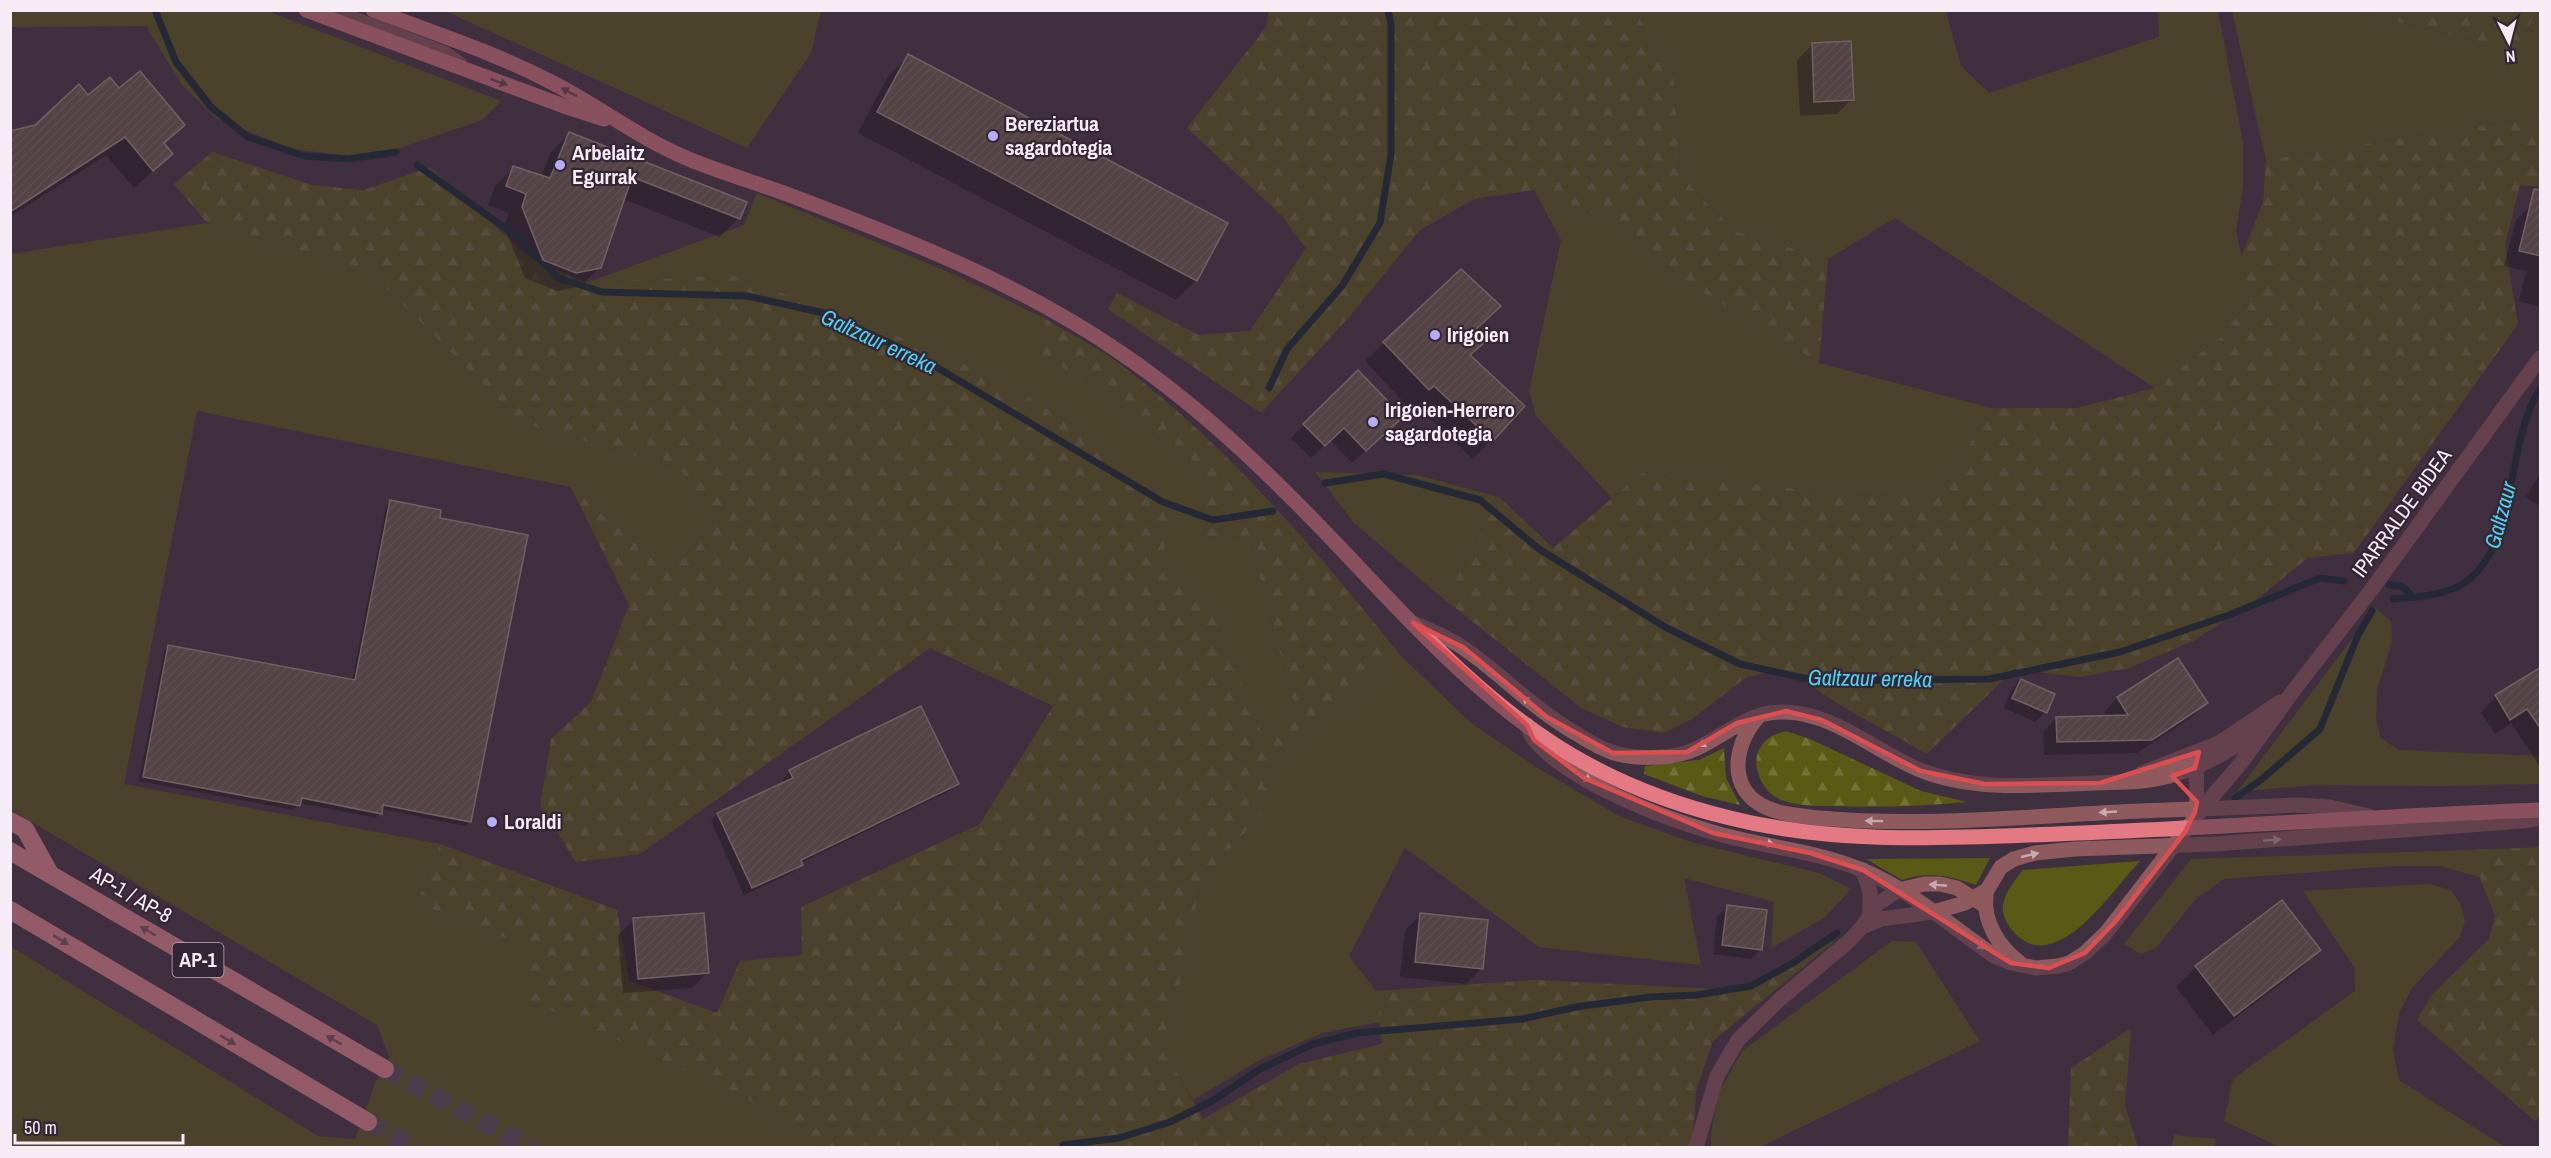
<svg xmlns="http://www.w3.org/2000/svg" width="2551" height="1158" font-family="'Archivo Narrow',sans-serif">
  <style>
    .green { fill: #595a15 }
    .forest { fill: url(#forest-firs) }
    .shadow { fill: #0007 }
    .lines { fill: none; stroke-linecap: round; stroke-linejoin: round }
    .stream { stroke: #05232b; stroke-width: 7 }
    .building { fill: url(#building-hatch); stroke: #af9d8c; stroke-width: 1.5 }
    .highway-tunnel { stroke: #5a4c5a; stroke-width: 18; stroke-dasharray: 18 9; stroke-linecap: butt }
    .minor { stroke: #8e5a5d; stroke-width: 15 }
    .major { stroke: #e27983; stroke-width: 15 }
    .highway { stroke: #f59098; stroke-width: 18 }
    .oneway { fill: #724350 }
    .oneway2 { fill: #c7aab1 }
    .oneway3 { fill: #82505c }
    .marked { fill: none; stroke: #dc4f51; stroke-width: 4.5; stroke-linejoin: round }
    .poi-dot { fill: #b6acf8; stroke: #352634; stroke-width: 2 }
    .labels { text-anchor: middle; stroke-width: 4.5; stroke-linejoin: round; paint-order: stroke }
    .shield { fill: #352634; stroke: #bcb1bb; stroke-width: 1.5 }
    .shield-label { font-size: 20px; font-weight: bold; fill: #f6ecf5 }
    .poi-label { font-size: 21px; font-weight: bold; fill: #f6ecf5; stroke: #352634; text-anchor: start }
    .street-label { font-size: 21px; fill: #f6ecf5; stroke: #352634 }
    .water-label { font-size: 22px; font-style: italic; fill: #4bd3f4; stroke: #352634 }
  </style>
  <defs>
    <pattern id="forest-firs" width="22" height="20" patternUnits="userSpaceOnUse" patternTransform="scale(1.5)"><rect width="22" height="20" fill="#595a15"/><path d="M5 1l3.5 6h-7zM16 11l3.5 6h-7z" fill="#717238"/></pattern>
    <pattern id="building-hatch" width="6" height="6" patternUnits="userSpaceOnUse" patternTransform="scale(1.5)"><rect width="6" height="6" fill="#6d5d4c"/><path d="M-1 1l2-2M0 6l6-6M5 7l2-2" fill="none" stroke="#827466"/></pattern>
  </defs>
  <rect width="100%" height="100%" fill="#3f303f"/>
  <g class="green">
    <path d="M10 11H267L501 101 482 120 394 150 349 156 292 149 217 119 182 85 146 26 11 27Z"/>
    <path d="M445 11H821L811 53 747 148Z"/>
    <path d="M1635 11H1946L1961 66 1989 93 2159 37 2158 11H2218L2243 143V187L2236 231 2250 299 2221 337 2155 388 1895 218 1828 259 1734 231 1681 176 1673 73Z"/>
    <path d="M2232 11H2353L2519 51 2536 11H2540V116L2266 160Z"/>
    <path d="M1534 190 1613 222 1689 284 1819 363 1991 408 1941 491 1864 496 1643 472 1612 498 1536 416 1529 391 1561 240Z"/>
    <path d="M757 193 951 273 1046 319 1040 352 1114 400 1199 472 1207 536 1249 538 1295 709 1262 737 1214 615 1161 555 1180 517 1093 436 994 377 872 325 586 283 744 225Z"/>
    <path d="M207 223 368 270 522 423 680 469 714 523 670 574 571 487 197 411 124 784 440 844 417 903 529 947 733 1091 825 1147H11L10 946 318 1136 355 1139 376 1081 385 1069 389 1057 377 1025 11 810V254Z"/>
    <path d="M1315 472 1417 475 1499 497 1445 600 1354 523Z"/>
    <path d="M2375 608 2391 621 2392 641 2377 690 2376 720 2381 738 2399 750 2540 756V784L2440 786 2314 785 2237 792Z"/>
    <path d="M1401 656 1471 723 1539 769 1621 817 1694 843 1819 873 1851 889 1824 918 1771 948 1774 902 1684 878 1701 965 1539 947 1405 848 1349 956 1376 991 1380 1022 1322 1033 1260 1060 1193 1100 1166 1052 1201 882 1262 813 1271 770Z"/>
    <path d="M2469 850 2480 877 2439 866H2392L2224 879 2196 899 2156 948 2141 954 2124 944 2191 859Z"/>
    <path d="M1990 858 1976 885C1950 876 1929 871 1902 880L1866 859Z"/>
    <path d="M2140 861C2118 885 2093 921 2066 937 2058 942 2045 947 2035 945 2019 942 2001 922 2003 906 2004 893 2015 880 2023 870Z"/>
    <path d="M2429 884 2451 890 2461 905 2465 921 2460 937 2412 988 2399 1013 2393 1050 2399 1080 2505 1147H2280L2224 1121 2233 1079 2355 991V968L2303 891Z"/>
    <path d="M1892 941 1916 942 1980 1041 1760 1147 1711 1148V1132L1720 1091 1742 1051Z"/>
    <path d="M2174 1135 2216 1139 2215 1147H2172Z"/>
  </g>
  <g class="forest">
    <path d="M1269 11H1635L1673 73 1681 176 1734 231 1828 259 1819 363 1689 284 1613 222 1534 190 1474 199 1420 230 1351 315 1261 413 1108 309 1117 293 1199 335 1250 331 1306 248 1281 215 1187 128 1266 27Z"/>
    <path d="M2353 11H2536L2519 51Z"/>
    <path d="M2540 116V187L2520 185 2505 245 2518 324 2354 553 2308 558 2248 606 2193 641 2129 668 2080 677 2014 669 1927 754 1843 707 1799 678 1771 672 1747 677 1692 719 1664 733 1623 727 1583 709 1445 600 1499 497 1553 548 1643 472 1864 496 1941 491 1991 408H2077L2155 388 2221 337 2250 299 2241 258 2263 202 2266 160Z"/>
    <path d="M212 152 312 185 364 190 430 167 528 256 586 283 731 275 872 325 994 377 1093 436 1181 517 1161 555 1214 615 1263 736 1295 709 1249 538 1207 536 1199 472 1114 400 1039 352 1046 319C1070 334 1097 347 1120 364 1228 446 1317 551 1401 656L1271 770 1262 813 1201 882 1166 1052 1203 1119 1299 1064 1382 1044 1376 991 1535 980 1736 990 1836 940 1713 1041 1696 1091 1693 1147H825L733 1091 530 1001 528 947 417 903 440 844 617 910 629 981 717 1013 740 961 802 955 801 907 980 824 1053 706 930 648 640 854 576 862 540 806 551 739 591 702 629 605 571 487 670 574 714 523 680 469 522 423 368 270 207 223 174 184Z"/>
    <path d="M1786 731 1810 739 1921 791 1967 802C1922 806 1878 808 1833 806 1816 806 1795 806 1779 799 1762 791 1750 765 1760 748 1766 737 1776 734 1786 731Z"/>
    <path d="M1724 748 1726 778 1740 805 1702 796 1644 774 1645 766 1699 760Z"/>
    <path d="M2540 847V1116L2535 1121 2417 1020 2433 993 2489 939 2495 916 2469 850Z"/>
    <path d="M2131 1028 2125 1106 2138 1147H2068L2071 1068Z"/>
  </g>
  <g class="shadow">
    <path d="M1812 45 1852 99 1837 114 1800 116 1797 60Z"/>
    <path d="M908 56 1196 280 1176 300 858 133 888 76Z"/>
    <path d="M119 90 183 125 163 144 171 154 134 188 106 155 10 217V132L35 127 87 97Z"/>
    <path d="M569 134 739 218 720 237 623 199 600 267 581 286 557 291 525 278 504 226 509 213 488 205 495 186 514 168 541 177 551 152Z"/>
    <path d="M2531 205 2540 207V307L2519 301 2526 271 2504 266 2516 220Z"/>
    <path d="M1499 306 1475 330 1469 356 1523 406 1473 459 1414 404 1409 408 1365 361 1384 343Z"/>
    <path d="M1357 372 1388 430 1352 463 1330 440 1311 458 1291 438Z"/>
    <path d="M2540 473V506L2526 497Z"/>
    <path d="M391 501 438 519 470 821 465 826 381 809 376 818 299 803 294 810 139 781 164 651 168 647 352 681 386 506Z"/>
    <path d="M2540 669V767L2511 723 2495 734 2481 712 2496 697Z"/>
    <path d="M2021 680 2045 712 2035 722 2004 708 2011 690Z"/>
    <path d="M2118 698 2206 703 2192 717 2137 753 2044 755 2043 732 2057 718 2108 717 2104 712Z"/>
    <path d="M790 771 957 784 949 791 801 863 794 872 744 895 711 821 718 814 785 784 783 779Z"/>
    <path d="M2282 902 2319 950 2299 970 2213 1035 2176 987 2196 967Z"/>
    <path d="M1727 907 1761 949 1751 959 1713 954 1717 917Z"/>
    <path d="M1421 915 1481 969 1466 984 1400 977 1405 930Z"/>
    <path d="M634 920 707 973 692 988 623 993 618 935Z"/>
  </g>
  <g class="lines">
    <g class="stream">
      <path d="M155 10 176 62 211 107 248 137 304 156 348 159 396 152"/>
      <path d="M417 165 519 238 558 278 602 292 747 296 824 313 916 355 1163 502 1213 520 1273 511"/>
      <path d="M1269 388 1287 349 1342 286 1380 223 1391 154V25L1388 10"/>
      <path d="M1325 483 1384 474 1480 500 1539 549 1665 627 1740 664 1817 681 1989 679 2120 652 2229 615 2320 578 2344 581"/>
      <path d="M2389 585 2401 586 2414 597"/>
      <path d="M2393 599C2415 597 2441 596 2461 585 2519 551 2504 444 2540 389"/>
      <path d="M2235 798 2262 779 2320 729 2358 635 2372 611"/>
      <path d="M1063 1145 1119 1138 1170 1122 1212 1101 1260 1069 1313 1044 1357 1033 1522 1019 1576 1007 1650 997 1697 995 1751 986 1793 963 1837 933"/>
    </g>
  </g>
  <g class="building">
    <path d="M1851 41 1854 100 1814 102 1812 43Z"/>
    <path d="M908 54 1228 223 1197 281 877 112Z"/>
    <path d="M140 71 185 125 164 143 173 154 153 171 125 137 10 212V131L35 125 79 84 88 95 110 77 119 88Z"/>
    <path d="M569 132 747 202 740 219 632 177 601 268 576 273 543 260 522 207 526 194 506 186 513 166 550 178Z"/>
    <path d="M2534 189 2541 190V256L2519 251Z"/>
    <path d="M1461 269 1501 306 1476 329 1485 342 1470 355 1525 406 1493 441 1434 386 1429 390 1383 342Z"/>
    <path d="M1358 370 1403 417 1366 451 1344 428 1325 446 1303 424Z"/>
    <path d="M390 500 441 510 440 518 528 535 471 822 383 805 382 814 302 798 300 806 143 777 168 645 355 680Z"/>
    <path d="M2178 658 2208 703 2152 740 2057 742 2056 717 2128 715 2117 697Z"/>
    <path d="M2541 667V729L2527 709 2510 720 2495 695Z"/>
    <path d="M2021 679 2055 694 2047 713 2012 698Z"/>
    <path d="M921 706 959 784 801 860 803 865 752 888 717 813 793 778 789 770Z"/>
    <path d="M2282 900 2321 950 2234 1016 2195 966Z"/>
    <path d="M1727 905 1767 910 1762 950 1722 945Z"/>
    <path d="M704 913 709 973 638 979 633 918Z"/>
    <path d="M1420 913 1488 920 1483 969 1415 962Z"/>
  </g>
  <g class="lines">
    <g class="highway-tunnel">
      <path d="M385 1069 532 1148"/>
      <path d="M368 1122 417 1148"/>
    </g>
    <g class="minor">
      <path d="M330 10 444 53 460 64"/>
      <path d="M1413 623C1430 630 1447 637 1462 647 1503 675 1533 709 1577 734 1588 741 1601 749 1614 753 1635 759 1667 759 1688 752 1722 740 1746 710 1785 712 1834 713 1876 752 1920 770 1975 792 2037 785 2095 783 2120 782 2145 783 2169 776 2202 767 2231 750 2260 731"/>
      <path d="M1759 716C1737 739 1726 782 1758 803 1774 814 1800 816 1819 818 1918 827 2020 817 2119 812 2178 809 2237 808 2296 805L2330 807 2369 816"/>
      <path d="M1527 725C1529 730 1531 736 1535 741 1571 782 1660 817 1712 832 1762 847 1814 850 1862 870 1911 890 1953 928 1996 957L2011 963 2036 968 2058 966 2069 963 2085 953 2106 933 2205 805 2241 763 2294 690 2372 589 2540 358"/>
      <path d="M2142 773 2219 743 2280 702"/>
      <path d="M2193 816 2197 802 2196 760"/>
      <path d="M1863 870 1870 892V915"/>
      <path d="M1986 896C1983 922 1999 947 2019 962"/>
      <path d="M1862 927 1881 919 1933 912 1965 903 1987 890 2001 867 2014 859 2035 853 2074 849 2214 844 2523 821 2540 818"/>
      <path d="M1696 1148 1717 1076 1738 1040 1779 1000 1849 941 1862 927 1877 904 1899 890 1924 884H1940L1957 888 1985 906"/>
    </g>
    <g class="major">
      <path d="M306 10 564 106 604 119"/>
      <path d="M373 10C434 33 496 53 553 83 600 107 641 140 691 160 728 175 767 186 805 201 915 243 1024 286 1121 353 1205 410 1277 481 1347 555 1415 627 1486 705 1573 756 1621 784 1676 805 1730 818 1837 845 1946 838 2056 834 2217 828 2379 816 2540 810"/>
    </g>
    <g class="highway">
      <path d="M10 821 25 829 49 872"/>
      <path d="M10 851 385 1069"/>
      <path d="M10 910 368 1122"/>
    </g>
  </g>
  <defs><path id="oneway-solid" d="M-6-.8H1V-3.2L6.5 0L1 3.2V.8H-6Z" transform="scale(1.5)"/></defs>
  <g class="oneway">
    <use href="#oneway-solid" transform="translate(499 82) rotate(20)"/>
    <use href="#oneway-solid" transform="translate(569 92) rotate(-152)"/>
  </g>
  <g class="oneway2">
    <use href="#oneway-solid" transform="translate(1529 702) rotate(-140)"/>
    <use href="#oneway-solid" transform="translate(1706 742) rotate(150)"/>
    <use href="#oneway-solid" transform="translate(1584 777) rotate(31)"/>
    <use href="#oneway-solid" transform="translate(2108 812) rotate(177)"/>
    <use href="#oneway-solid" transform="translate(1874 821) rotate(-179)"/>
    <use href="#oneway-solid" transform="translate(2272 840) rotate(-4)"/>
    <use href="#oneway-solid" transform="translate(1766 843) rotate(12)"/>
    <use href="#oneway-solid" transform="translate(2030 855) rotate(-13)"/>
    <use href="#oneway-solid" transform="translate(1938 885) rotate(-175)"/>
    <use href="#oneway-solid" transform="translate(1978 944) rotate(35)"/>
  </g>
  <g class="oneway3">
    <use href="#oneway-solid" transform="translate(148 931) rotate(-150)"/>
    <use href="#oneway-solid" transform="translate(61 940) rotate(31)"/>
    <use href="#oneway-solid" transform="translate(228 1040) rotate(31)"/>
    <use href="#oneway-solid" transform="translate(334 1040) rotate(-150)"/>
  </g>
  <path d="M0 0H2551V1158H0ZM1413 623 1463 647 1547 717 1613 753 1687 752 1737 723 1786 711 1822 720 1921 771 1985 784 2100 783 2199 752 2195 768 2172 776 2197 802 2195 812 2185 832 2115 922 2085 953 2049 968 2011 963 1863 870 1810 853 1713 833 1584 778 1534 740 1527 725Z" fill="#3f303f" fill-opacity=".55" fill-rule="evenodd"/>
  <path class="marked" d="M1413 623 1463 647 1547 717 1613 753 1687 752 1737 723 1786 711 1822 720 1921 771 1985 784 2100 783 2199 752 2195 768 2172 776 2197 802 2195 812 2185 832 2115 922 2085 953 2049 968 2011 963 1863 870 1810 853 1713 833 1584 778 1534 740 1527 725Z"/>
  <g class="poi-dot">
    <circle cx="993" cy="136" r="6"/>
    <circle cx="560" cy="165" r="6"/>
    <circle cx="1435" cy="335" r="6"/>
    <circle cx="1373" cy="422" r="6"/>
    <circle cx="492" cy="822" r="6"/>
  </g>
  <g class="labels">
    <rect class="shield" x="172.5" y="943" width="51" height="34" rx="4.5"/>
    <g class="shield-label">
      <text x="198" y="967">AP-1</text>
    </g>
    <g class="poi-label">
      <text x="1005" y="131">Bereziartua<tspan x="1005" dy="24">sagardotegia</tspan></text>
      <text x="572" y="160">Arbelaitz<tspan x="572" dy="24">Egurrak</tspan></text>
      <text x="1447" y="342">Irigoien</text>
      <text x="1385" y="417">Irigoien-Herrero<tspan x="1385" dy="24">sagardotegia</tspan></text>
      <text x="504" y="829">Loraldi</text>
    </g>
    <g class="street-label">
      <text transform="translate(2402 513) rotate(-54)" y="7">IPARRALDE BIDEA</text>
      <text transform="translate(131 895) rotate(30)" y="7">AP-1 / AP-8</text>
    </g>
    <g class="water-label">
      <text transform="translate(879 341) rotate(25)" y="8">Galtzaur erreka</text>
      <text transform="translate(2500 515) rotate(-75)" y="8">Galtzaur</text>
      <text transform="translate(1870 678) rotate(1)" y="8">Galtzaur erreka</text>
    </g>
  </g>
  <rect width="2551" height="1158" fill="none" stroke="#f6ecf5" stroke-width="24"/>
  <g transform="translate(2509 42) rotate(174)" stroke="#352634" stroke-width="4.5" paint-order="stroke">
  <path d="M0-4.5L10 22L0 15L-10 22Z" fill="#f6ecf5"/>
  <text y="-9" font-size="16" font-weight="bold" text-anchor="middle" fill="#f6ecf5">N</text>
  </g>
  <path d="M15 1134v9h168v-9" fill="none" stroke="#f6ecf5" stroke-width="3"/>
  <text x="24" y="1134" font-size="18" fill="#f6ecf5" stroke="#352634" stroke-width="4.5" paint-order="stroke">50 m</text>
</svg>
